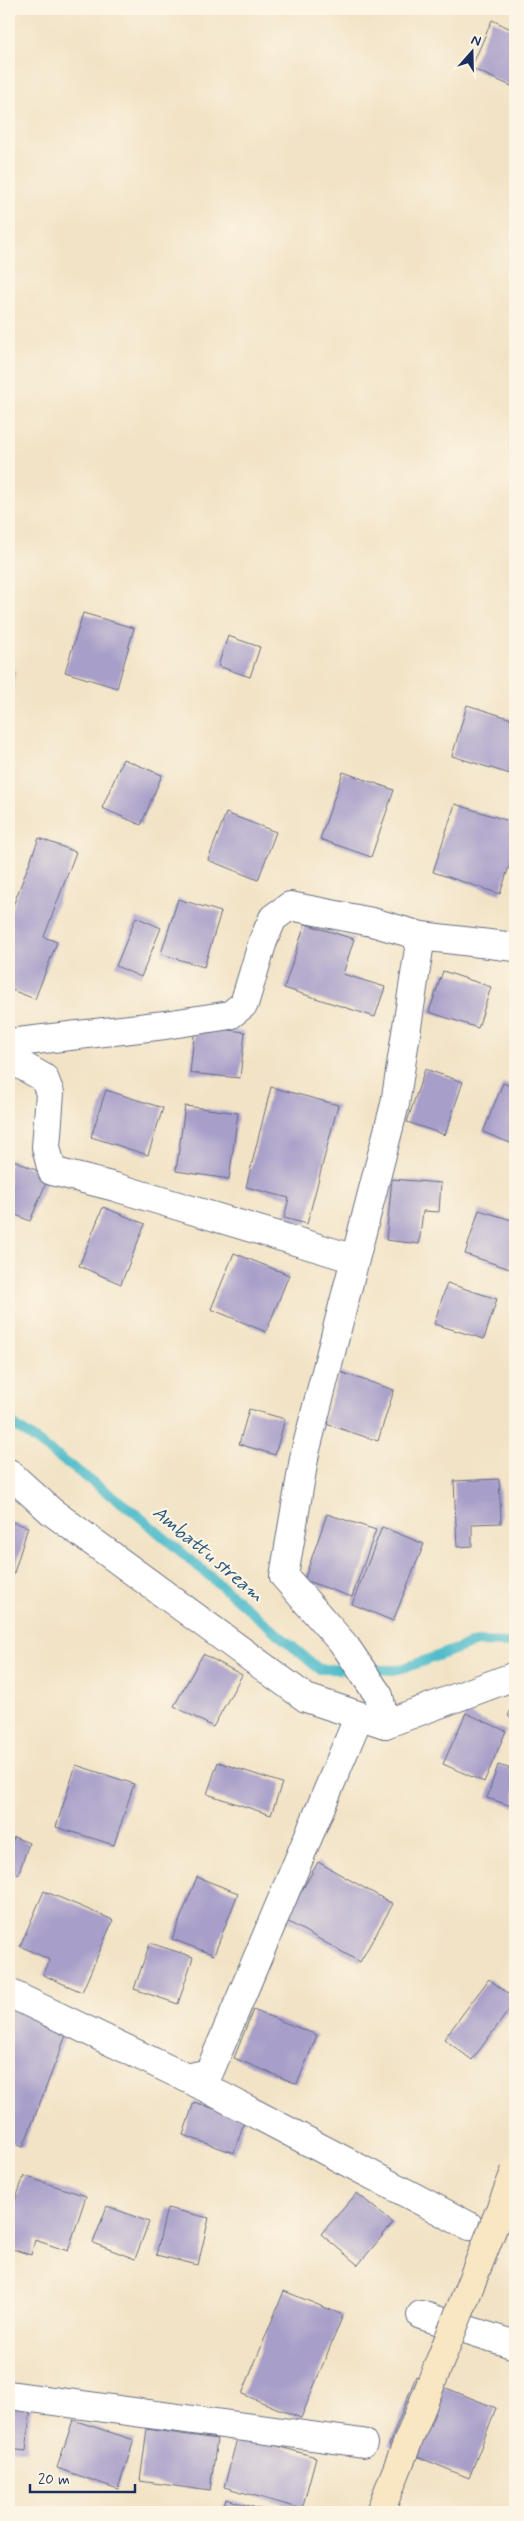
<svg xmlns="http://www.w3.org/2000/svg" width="524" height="2521" font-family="Mynerve,sans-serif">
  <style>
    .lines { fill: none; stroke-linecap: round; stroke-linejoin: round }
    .stream { stroke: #50bcca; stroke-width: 10 }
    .building { fill: #a79ec9 }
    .street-casing { stroke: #666e82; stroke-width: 30 }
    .street { stroke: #fff; stroke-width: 28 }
    .secondary-bridge-casing { stroke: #666e82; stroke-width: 30; stroke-linecap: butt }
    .secondary-bridge { stroke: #f9e7c3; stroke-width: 28 }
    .labels { text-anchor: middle; stroke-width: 4.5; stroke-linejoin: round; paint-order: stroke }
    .water-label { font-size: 19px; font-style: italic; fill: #2b597e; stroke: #fcf5e5 }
  </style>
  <rect width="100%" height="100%" fill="#fcf5e5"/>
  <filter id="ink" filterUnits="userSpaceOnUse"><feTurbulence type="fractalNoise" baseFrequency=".02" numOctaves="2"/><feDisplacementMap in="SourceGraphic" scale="10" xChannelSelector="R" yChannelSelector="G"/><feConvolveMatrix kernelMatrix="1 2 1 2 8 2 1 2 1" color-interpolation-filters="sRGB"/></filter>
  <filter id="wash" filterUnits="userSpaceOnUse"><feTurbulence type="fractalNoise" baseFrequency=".0096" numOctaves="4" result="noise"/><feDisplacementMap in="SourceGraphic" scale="20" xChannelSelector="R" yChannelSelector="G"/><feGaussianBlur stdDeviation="1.12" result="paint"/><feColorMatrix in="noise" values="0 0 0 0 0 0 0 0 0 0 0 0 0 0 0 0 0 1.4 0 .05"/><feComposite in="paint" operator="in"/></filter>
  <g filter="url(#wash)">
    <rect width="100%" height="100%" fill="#f2e3c6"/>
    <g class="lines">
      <path class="stream" d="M9 1421 134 1512 319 1669 399 1670 476 1642 515 1643"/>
    </g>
    <g id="blocks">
      <g class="building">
        <path d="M492 20 515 31V75L511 86 471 68Z"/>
        <path d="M83 613 134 628 117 688 65 672Z"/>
        <path d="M228 636 260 647 250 677 218 666Z"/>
        <path d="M9 670 15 671 10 694H9Z"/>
        <path d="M467 705 515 720V757L510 774 452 756Z"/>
        <path d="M123 759 162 775 141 825 102 808Z"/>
        <path d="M343 772 394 790 371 857 320 839Z"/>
        <path d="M455 804 515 823V848L500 894 433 872Z"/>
        <path d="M226 813 276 832 258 880 208 860Z"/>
        <path d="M39 838 76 852 44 937 57 942 35 999 9 989V916Z"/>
        <path d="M178 899 221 912 204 967 161 954Z"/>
        <path d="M136 917 161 928 141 977 116 966Z"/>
        <path d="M305 924 354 939 343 974 385 987 375 1017 284 988Z"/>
        <path d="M443 971 491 987 478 1028 429 1012Z"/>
        <path d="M195 1026 245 1032 240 1078 190 1073Z"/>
        <path d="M425 1069 463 1082 445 1135 407 1122Z"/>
        <path d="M503 1083 515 1088V1145L483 1132Z"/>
        <path d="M271 1087 338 1105 307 1224 284 1218 289 1198 246 1187Z"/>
        <path d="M106 1090 163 1108 148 1155 91 1137Z"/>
        <path d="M185 1106 238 1113 229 1179 176 1171Z"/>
        <path d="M9 1158 49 1176 30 1221 9 1212Z"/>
        <path d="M392 1179 441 1183 439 1212 423 1211 419 1244 386 1240Z"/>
        <path d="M103 1207 145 1224 121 1284 79 1266Z"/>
        <path d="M479 1210 515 1221V1252L510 1269 465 1254Z"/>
        <path d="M234 1253 289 1275 266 1332 211 1309Z"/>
        <path d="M447 1283 497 1299 484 1339 434 1324Z"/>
        <path d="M340 1372 394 1390 378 1441 323 1423Z"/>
        <path d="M249 1409 285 1419 275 1455 239 1444Z"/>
        <path d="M499 1479 501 1523 472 1524V1546L457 1547 454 1481Z"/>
        <path d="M327 1514 376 1530 352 1597 304 1580Z"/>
        <path d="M9 1521 28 1527 13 1576 9 1575Z"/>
        <path d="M382 1527 424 1544 393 1621 352 1604Z"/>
        <path d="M203 1654 242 1675 213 1727 174 1706Z"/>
        <path d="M515 1702V1720L508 1716Z"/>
        <path d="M466 1713 506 1731 484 1782 443 1764Z"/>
        <path d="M218 1762 282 1783 271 1815 207 1794Z"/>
        <path d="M76 1765 134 1784 114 1845 56 1827Z"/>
        <path d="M498 1765 515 1770V1807L487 1798Z"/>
        <path d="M14 1837 29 1843 18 1875 9 1872V1853Z"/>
        <path d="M318 1862 393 1904 360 1962 285 1920Z"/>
        <path d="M197 1877 238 1893 214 1955 172 1939Z"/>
        <path d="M44 1891 113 1920 82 1992 43 1975 50 1960 20 1946Z"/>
        <path d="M150 1943 193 1957 178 2004 134 1989Z"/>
        <path d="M489 1979 515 1999V2002L472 2060 444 2039Z"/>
        <path d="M9 2009 68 2030 23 2147 9 2141Z"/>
        <path d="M253 2010 317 2035 297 2084 234 2058Z"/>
        <path d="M194 2102 245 2119 234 2153 183 2135Z"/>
        <path d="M24 2176 86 2196 68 2251 35 2240 31 2255 9 2248V2199L15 2201Z"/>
        <path d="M357 2193 393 2223 358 2265 321 2234Z"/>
        <path d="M107 2206 149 2222 135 2259 93 2243Z"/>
        <path d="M167 2208 209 2218 198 2265 156 2255Z"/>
        <path d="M284 2291 343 2315 301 2418 242 2394Z"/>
        <path d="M416 2376 496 2408 469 2478 389 2445Z"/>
        <path d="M9 2404 31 2407 26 2451 9 2449Z"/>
        <path d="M73 2420 134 2440 118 2489 57 2468Z"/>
        <path d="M147 2429 217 2439 210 2491 140 2481Z"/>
        <path d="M238 2435 316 2457 302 2509 224 2487Z"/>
        <path d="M226 2499 270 2512H222Z"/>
      </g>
    </g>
  </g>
  <g filter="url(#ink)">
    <use href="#blocks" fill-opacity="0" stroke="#666e82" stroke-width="1"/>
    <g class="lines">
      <defs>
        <g id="street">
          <path d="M9 1043 165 1025 230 1015 244 1004 263 941 273 918 290 906 372 922 421 936"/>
          <path d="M9 1058 44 1078 50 1093 46 1147 52 1171 115 1187 355 1259"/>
          <path d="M9 1473 52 1512 306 1698 385 1724 515 1676"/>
          <path d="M385 1724 379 1696 346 1647 284 1576 305 1453 395 1104 421 936 515 947"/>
          <path d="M9 1993 187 2078 209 2073 359 1716"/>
          <path d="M187 2078 469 2226"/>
          <path d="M421 2315 515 2345"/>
          <path d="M9 2395 363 2443"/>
        </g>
      </defs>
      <use href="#street" class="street-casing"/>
      <use href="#street" class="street"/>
      <defs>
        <path id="secondary-bridge" d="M380 2512 515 2172"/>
      </defs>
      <use href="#secondary-bridge" class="secondary-bridge-casing"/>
      <use href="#secondary-bridge" class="secondary-bridge"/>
    </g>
  </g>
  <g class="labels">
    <g class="water-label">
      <text transform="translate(209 1553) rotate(40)" y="7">Ambattu stream</text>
    </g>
  </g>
  <rect width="524" height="2521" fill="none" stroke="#fcf5e5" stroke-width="30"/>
  <g transform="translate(472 52) rotate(20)" stroke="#fcf5e5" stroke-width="4" paint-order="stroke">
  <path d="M0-4L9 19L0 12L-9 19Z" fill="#1b2f5e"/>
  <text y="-8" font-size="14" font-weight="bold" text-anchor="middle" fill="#1b2f5e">N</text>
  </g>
  <path d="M30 2484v8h105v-8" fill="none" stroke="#1b2f5e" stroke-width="2.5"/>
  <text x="38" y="2484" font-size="15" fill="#1b2f5e" stroke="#fcf5e5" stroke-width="4" paint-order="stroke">20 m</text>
</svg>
